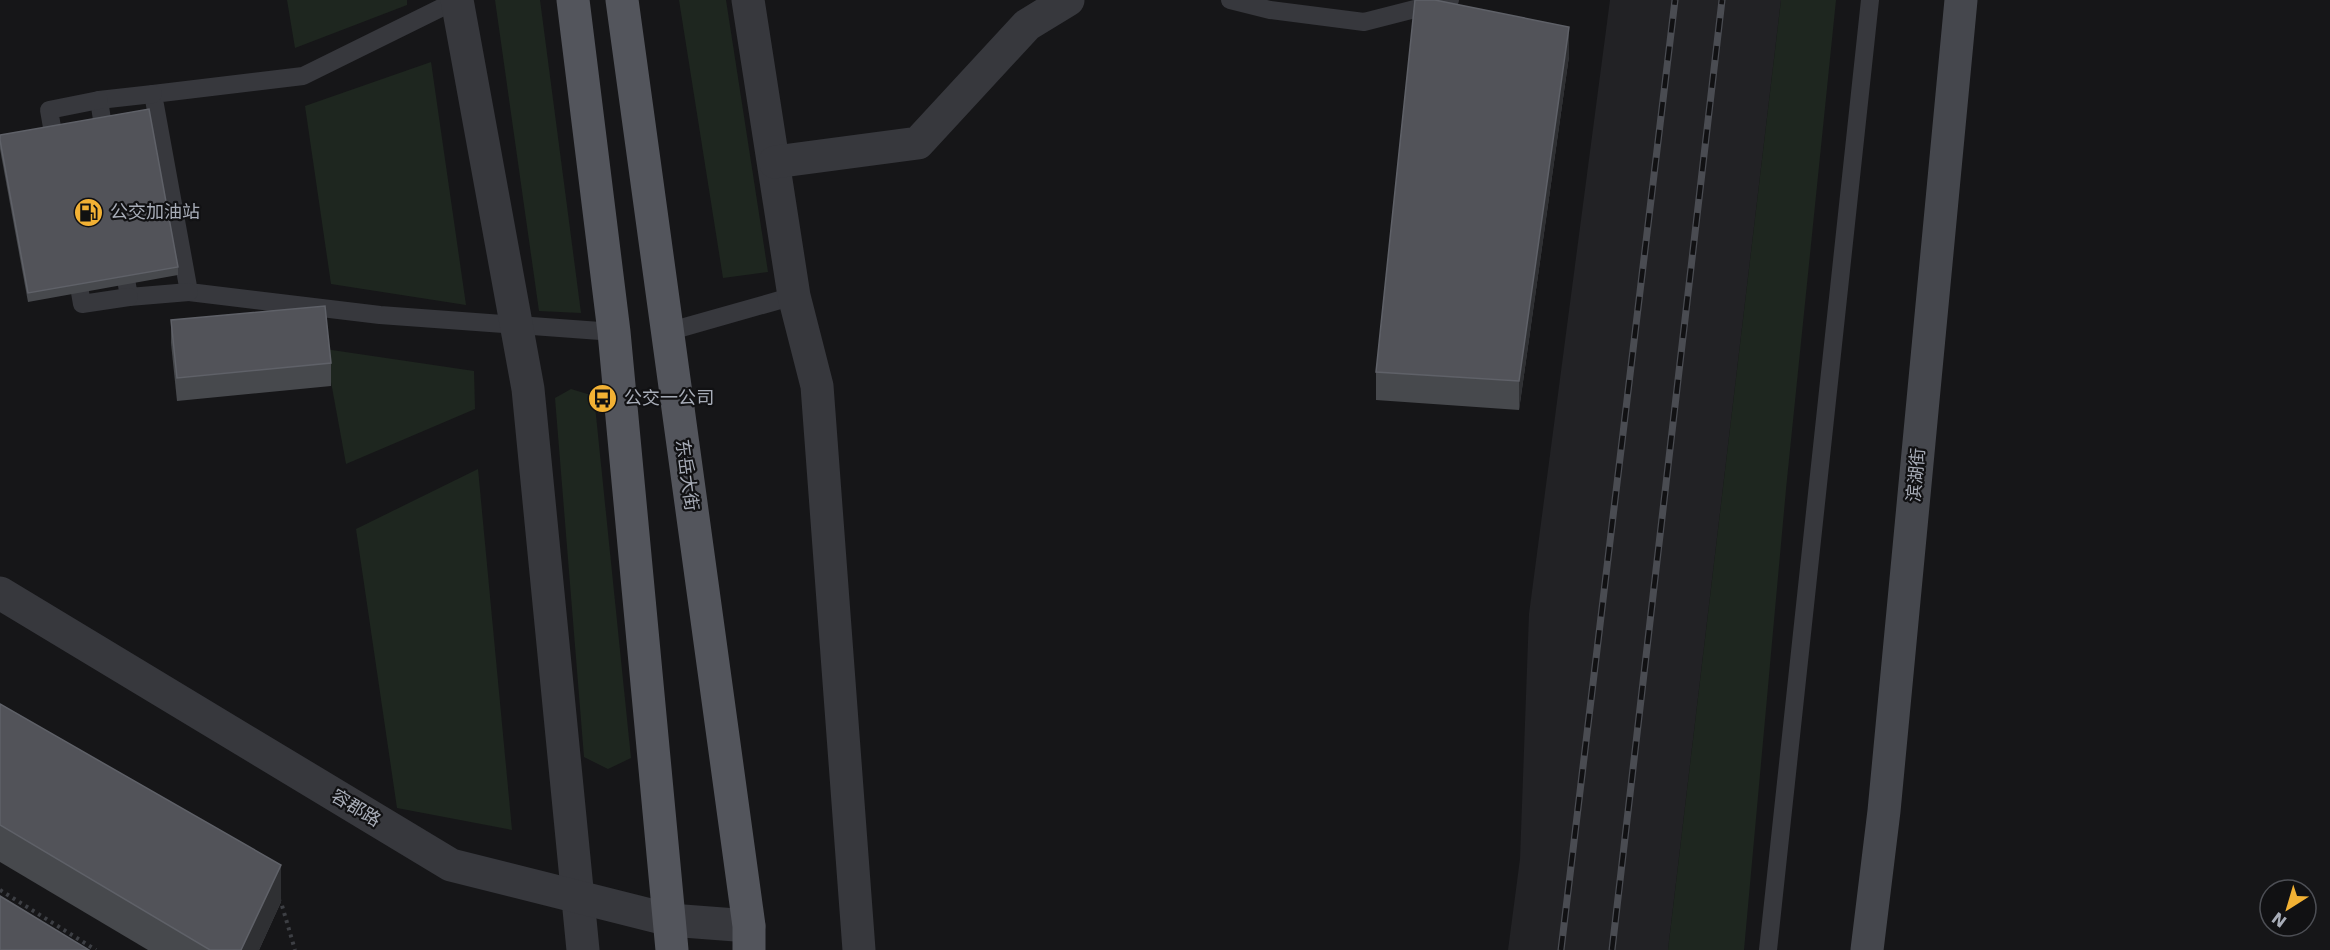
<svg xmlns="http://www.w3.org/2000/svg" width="2330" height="950" font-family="'DejaVu Sans','Noto Sans SC',sans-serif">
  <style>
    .built { fill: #222225 }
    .green { fill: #1e261f }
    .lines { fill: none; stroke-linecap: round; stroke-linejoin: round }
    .path { stroke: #3d3f44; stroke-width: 4; stroke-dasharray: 3 4.5; stroke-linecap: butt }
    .lane { stroke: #37383d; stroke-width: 18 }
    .street { stroke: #37383d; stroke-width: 33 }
    .secondary { stroke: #45474d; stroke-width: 33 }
    .primary { stroke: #53555c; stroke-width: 33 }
    .rail-casing { stroke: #4a4c52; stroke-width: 7 }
    .rail { stroke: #111113; stroke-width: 4.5; stroke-dasharray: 14; stroke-linecap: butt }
    .wall { fill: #47494d }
    .shaded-wall { fill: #2f3033 }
    .building { fill: #525359; stroke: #5f6168; stroke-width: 1.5 }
    .labels { text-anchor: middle; stroke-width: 4.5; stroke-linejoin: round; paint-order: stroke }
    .poi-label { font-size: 18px; fill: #a8adb8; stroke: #111113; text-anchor: start }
    .street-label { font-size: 18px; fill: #a8adb8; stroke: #111113 }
  </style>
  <rect width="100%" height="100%" fill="#161618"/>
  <path class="built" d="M1610 0H1781L1668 950H1508L1520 859 1529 614Z"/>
  <g class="green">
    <path d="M287 0H407V5L295 48Z"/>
    <path d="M495 0H540L581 313 539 311Z"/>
    <path d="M679 0H726L768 272 723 278Z"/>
    <path d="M1781 0H1836L1786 489 1744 950H1668Z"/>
    <path d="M431 62 466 305 331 284 305 106Z"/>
    <path d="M325 349 474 371 475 409 346 464Z"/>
    <path d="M571 389 594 396 631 758 608 769 584 757 555 398Z"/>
    <path d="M478 469 512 830 397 808 356 529Z"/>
  </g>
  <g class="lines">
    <g class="path">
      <path d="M0 890 96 950"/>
      <path d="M278 900 281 902 295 950"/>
    </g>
    <g class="lane">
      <path d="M457 0 303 76 153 94 189 292 380 315 614 332"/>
      <path d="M1230 0 1270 10 1364 22 1450 0"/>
      <path d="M105 139 99 100 153 94"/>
      <path d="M56 150 49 110 99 100"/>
      <path d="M123 261 129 297 189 292"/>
      <path d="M76 269 82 304 129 297"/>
      <path d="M667 332 794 296"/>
      <path d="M1768 950 1870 0"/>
    </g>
    <g class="street">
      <path d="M457 0 528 389 583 950"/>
      <path d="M748 0 794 296 817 386 859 950"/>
      <path d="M775 162 918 143 1027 25 1068 0"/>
      <path d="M0 593 451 865 670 920 749 926"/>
    </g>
    <path class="secondary" d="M1867 950 1884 811 1961 0"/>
    <g class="primary">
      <path d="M573 0 614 332 672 950"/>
      <path d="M622 0 749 926V950"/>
    </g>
    <defs>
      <g id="rail">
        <path d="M1561 950 1675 0"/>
        <path d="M1612 950 1722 0"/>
      </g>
    </defs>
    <use href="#rail" class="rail-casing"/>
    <use href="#rail" class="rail"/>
  </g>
  <g class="wall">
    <path d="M1569 56 1519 410 1376 400V372Z"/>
    <path d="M0 135 178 267V275L28 302 0 149Z"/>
    <path d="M171 320 331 363V386L177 401 171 343Z"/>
    <path d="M0 704 281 902 259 950H148L0 862Z"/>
  </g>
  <g class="shaded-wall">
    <path d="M1569 27V56L1519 410V381Z"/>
    <path d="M281 865V902L259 950H241Z"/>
  </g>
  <g class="building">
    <path d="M1415 0H1435L1569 27 1519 381 1376 372Z"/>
    <path d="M149 109 178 267 28 293 0 140V135Z"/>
    <path d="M325 306 331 363 177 378 171 320Z"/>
    <path d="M0 704 281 865 241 950H210L0 825Z"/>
    <path d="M0 896 89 950H0Z"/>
  </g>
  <defs>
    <symbol id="fuel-disc" viewBox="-11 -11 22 22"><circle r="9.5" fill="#f2b134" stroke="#111113"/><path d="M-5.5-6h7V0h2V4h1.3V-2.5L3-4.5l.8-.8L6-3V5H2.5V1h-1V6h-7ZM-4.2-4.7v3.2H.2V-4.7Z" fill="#111"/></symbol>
    <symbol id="bus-disc" viewBox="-11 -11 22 22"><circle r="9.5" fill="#f2b134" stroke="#111113"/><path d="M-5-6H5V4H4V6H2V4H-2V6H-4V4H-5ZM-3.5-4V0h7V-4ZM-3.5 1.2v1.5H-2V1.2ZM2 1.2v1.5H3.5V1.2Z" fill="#111"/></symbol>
  </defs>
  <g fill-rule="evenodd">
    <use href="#fuel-disc" x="72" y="196" width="33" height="33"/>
    <use href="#bus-disc" x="586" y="382" width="33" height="33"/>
  </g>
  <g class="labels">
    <g class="poi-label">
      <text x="110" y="218">公交加油站</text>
      <text x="624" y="404">公交一公司</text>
    </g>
    <g class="street-label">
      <text transform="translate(687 475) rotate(82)" y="6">东岳大街</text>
      <text transform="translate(1916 475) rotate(-85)" y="6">滨湖街</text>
      <text transform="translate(356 808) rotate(31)" y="6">容郡路</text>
    </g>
  </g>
  <g transform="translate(2288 908) rotate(217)"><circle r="28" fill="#111113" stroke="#4d4f55" stroke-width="1.5"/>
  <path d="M0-4.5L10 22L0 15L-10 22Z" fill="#f2b134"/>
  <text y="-9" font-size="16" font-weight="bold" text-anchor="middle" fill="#a8adb8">N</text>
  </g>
</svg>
